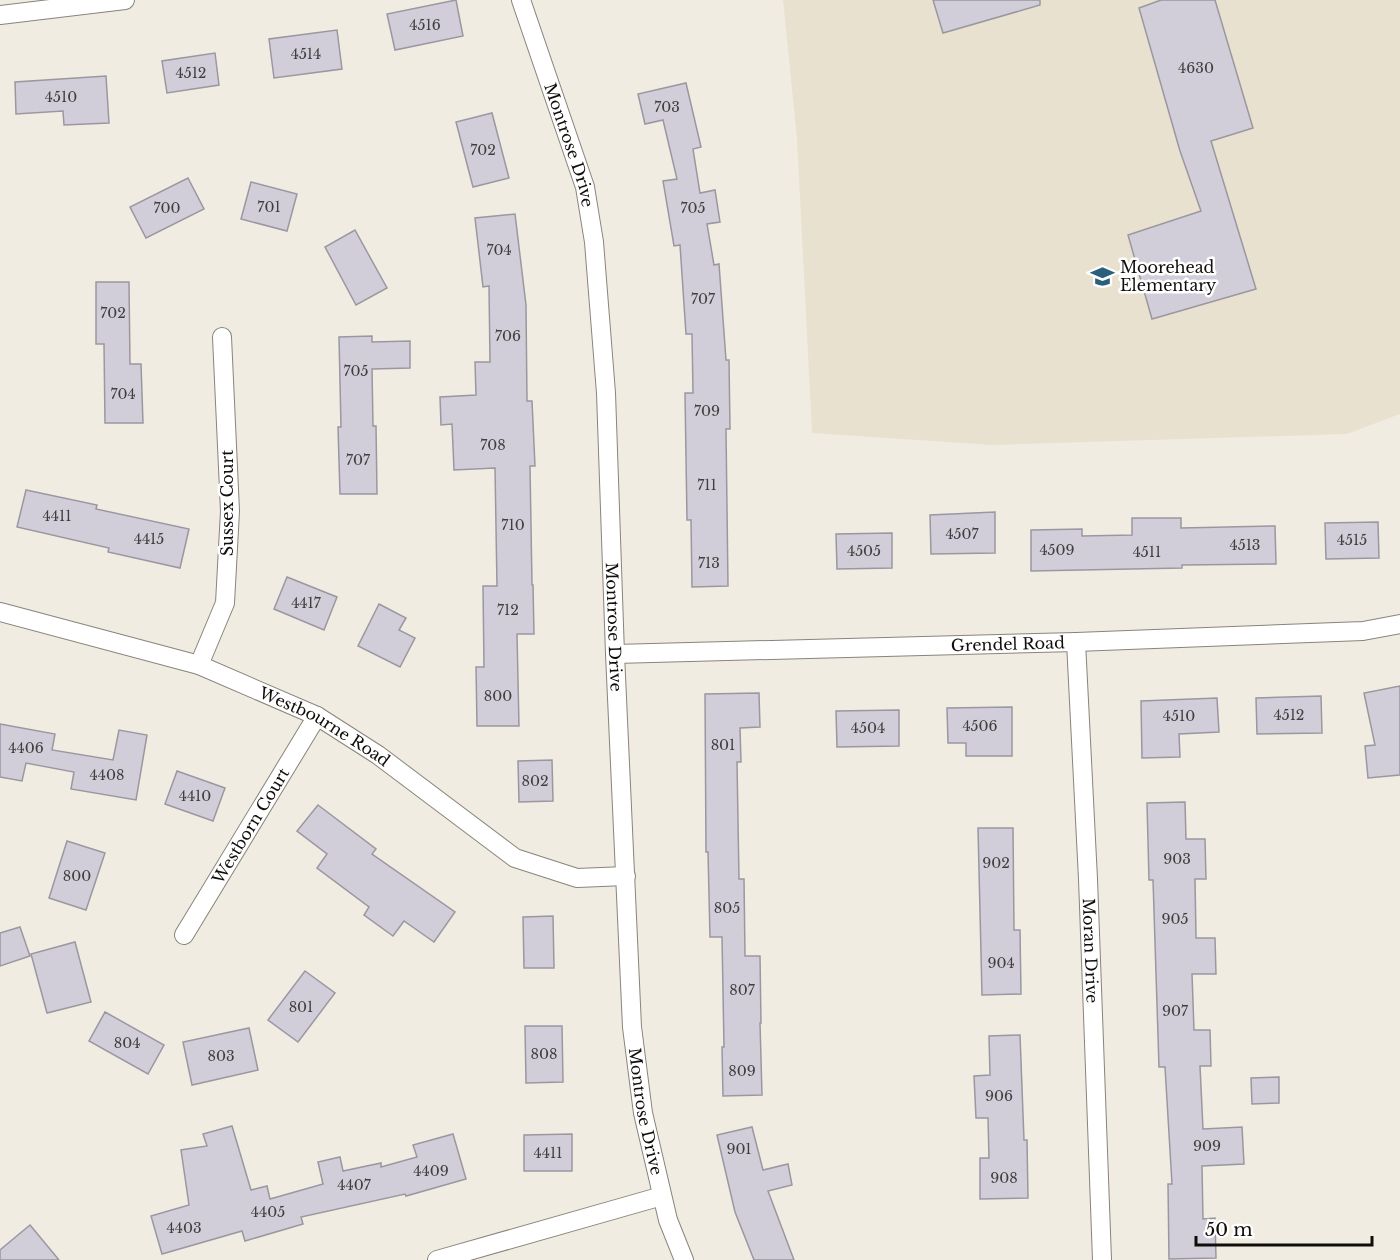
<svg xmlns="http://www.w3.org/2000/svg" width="1400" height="1260" font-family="'Libre Baskerville',serif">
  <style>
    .built { fill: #e9e1d0 }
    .building { fill: #d1ced9; stroke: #9a97a1; stroke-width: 1.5 }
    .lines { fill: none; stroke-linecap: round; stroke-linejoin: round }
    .street-casing { stroke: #89847b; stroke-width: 20 }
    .street { stroke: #fff; stroke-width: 18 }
    .labels { text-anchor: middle; stroke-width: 5; stroke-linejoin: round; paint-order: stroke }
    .number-label { font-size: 14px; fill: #403e3e }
    .street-label { font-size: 16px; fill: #0f0e0a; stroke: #fff }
    .poi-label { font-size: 16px; fill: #0f0e0a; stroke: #fff; text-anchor: start }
  </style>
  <rect width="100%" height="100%" fill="#f1ece2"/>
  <path class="built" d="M783 0H1400V414L1347 434 992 445 812 433 797 139Z"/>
  <g class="building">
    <path d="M456 0 463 36 395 50 387 14Z"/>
    <path d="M933 0H1040V5L943 33Z"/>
    <path d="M1161 0H1215L1253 128 1211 141 1256 289 1152 319 1128 235 1201 211 1180 151 1139 8Z"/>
    <path d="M337 30 342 69 274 78 269 39Z"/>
    <path d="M215 53 219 85 167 93 162 61Z"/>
    <path d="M106 76 109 123 64 125 63 111 16 114 15 82Z"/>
    <path d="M686 83 701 147 693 149 700 193 715 190 720 222 707 224 714 265 719 264 726 360H729L730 429H726L728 586 692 587 691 520H687L685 393H693L692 334H686L680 245 674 246 663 181 677 179 663 120 645 124 638 94Z"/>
    <path d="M492 113 509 178 473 187 456 122Z"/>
    <path d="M188 178 204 209 146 238 130 207Z"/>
    <path d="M251 182 297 194 287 231 241 219Z"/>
    <path d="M515 214 526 305 527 401H532L535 466H530L532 585H533L534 634H517L519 726H477L476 667H484L483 586H497L495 468 454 470 452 424 441 425 440 397 476 395 475 362H490L489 286 483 287 475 218Z"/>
    <path d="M355 230 387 288 356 305 325 247Z"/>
    <path d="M96 282H129L130 364H141L143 423H105L104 344H96Z"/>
    <path d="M372 336V342L410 341V368L372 369 373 426H376L377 494H340L338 427H341L339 337Z"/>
    <path d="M26 490 97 505 96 509 189 529 180 568 108 552 109 548 17 527Z"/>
    <path d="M995 512V553L931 554 930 515Z"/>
    <path d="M1132 518H1181V528L1275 526 1276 564 1182 565V568L1031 571V530L1082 529V536L1132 535Z"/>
    <path d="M1378 522 1379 558 1326 559 1325 523Z"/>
    <path d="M892 533V568L837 569 836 534Z"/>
    <path d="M287 577 337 597 324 630 274 609Z"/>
    <path d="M379 604 406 618 399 630 415 638 400 667 358 646Z"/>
    <path d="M1400 686V775L1368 778 1365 746 1375 745 1364 693Z"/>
    <path d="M759 693 760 727 740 728 741 762H737L739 879H744L745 956H760L761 1023H760L762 1095 723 1096 722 1047H724L722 937H710L708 852H706L705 694Z"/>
    <path d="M1321 696 1322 733 1257 734 1256 698Z"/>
    <path d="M1217 698 1219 732 1179 734 1180 757 1142 758 1141 701Z"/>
    <path d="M1012 707V756H966V743H948L947 708Z"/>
    <path d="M899 710V746L837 747 836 711Z"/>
    <path d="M0 724 55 734 52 750 113 760 119 730 147 735 136 800 71 789 74 772 26 763 22 781 0 777Z"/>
    <path d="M552 760 553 801 519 802 518 761Z"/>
    <path d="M177 771 225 788 213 821 165 804Z"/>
    <path d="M1185 802 1186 839H1205L1206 879H1195L1196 938H1215L1216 974H1192L1194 1030H1210L1211 1066H1200L1203 1129 1242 1127 1244 1164 1202 1166 1203 1219 1215 1218 1216 1258 1169 1259 1168 1184H1172L1165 1067H1159L1153 880H1149L1147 803Z"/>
    <path d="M318 805 376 849 372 854 455 912 434 942 404 921 393 936 364 915 369 907 317 868 327 854 297 831Z"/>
    <path d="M978 828H1013L1014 930H1020L1021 994 982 995Z"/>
    <path d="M67 841 105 853 86 910 49 898Z"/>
    <path d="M553 916 554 968H524L523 917Z"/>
    <path d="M20 927 30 956 0 966V933Z"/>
    <path d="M75 942 91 1002 47 1013 31 954Z"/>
    <path d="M305 971 335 993 298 1042 268 1020Z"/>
    <path d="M105 1012 164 1045 148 1074 89 1041Z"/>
    <path d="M525 1026H562L563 1082 526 1083Z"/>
    <path d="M249 1028 258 1070 192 1085 183 1042Z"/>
    <path d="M1020 1035 1024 1140H1027L1028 1198 980 1199V1158H989L988 1118H976L974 1076 990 1075 989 1036Z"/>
    <path d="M1279 1077V1103L1252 1104 1251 1078Z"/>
    <path d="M232 1126 251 1190 267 1186 270 1199 323 1184 318 1162 340 1157 343 1171 381 1163V1167L417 1157 413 1145 453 1134 466 1179 406 1196 405 1194 301 1217 303 1224 245 1241 242 1231 162 1254 151 1216 189 1205 181 1150 207 1146 203 1134Z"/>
    <path d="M752 1127 763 1170 788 1164 792 1185 768 1191 794 1260H754L735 1212 717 1135Z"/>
    <path d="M572 1134V1171H524V1135Z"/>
    <path d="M30 1225 59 1260H0V1250Z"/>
  </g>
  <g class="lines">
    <defs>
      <g id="street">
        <path id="s1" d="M521 0 585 187 594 242 606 393 615 654 632 1027 643 1113 668 1220 684 1260"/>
        <path d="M0 15 125 0"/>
        <path id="s2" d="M0 612 199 665 317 716 378 755 515 858 577 878 626 876"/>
        <path id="s3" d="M1076 642 1088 879 1102 1260"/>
        <path id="s4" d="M615 654 1076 642 1363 631 1400 624"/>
        <path d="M199 665 225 603 230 511 222 337"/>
        <path id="s5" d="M184 935 317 716"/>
        <path d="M437 1260 662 1196"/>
      </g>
    </defs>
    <use href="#street" class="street-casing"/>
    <use href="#street" class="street"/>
  </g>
  <defs>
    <symbol id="school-bare" viewBox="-9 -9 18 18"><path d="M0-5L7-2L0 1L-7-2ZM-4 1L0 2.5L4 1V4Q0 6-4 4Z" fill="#2b607c" stroke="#fff" stroke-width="2.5" paint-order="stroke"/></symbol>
  </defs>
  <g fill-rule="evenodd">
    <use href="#school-bare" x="1086" y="260" width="33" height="33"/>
  </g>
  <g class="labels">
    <g class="number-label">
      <text x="425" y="30">4516</text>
      <text x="306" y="59">4514</text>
      <text x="1196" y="73">4630</text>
      <text x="191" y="78">4512</text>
      <text x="61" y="102">4510</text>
      <text x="667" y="112">703</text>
      <text x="483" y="155">702</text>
      <text x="269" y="212">701</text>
      <text x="167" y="213">700</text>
      <text x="693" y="213">705</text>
      <text x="499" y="255">704</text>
      <text x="703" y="304">707</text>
      <text x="113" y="318">702</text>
      <text x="508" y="341">706</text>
      <text x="356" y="376">705</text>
      <text x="123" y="399">704</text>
      <text x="707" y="416">709</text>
      <text x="493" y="450">708</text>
      <text x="358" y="465">707</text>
      <text x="707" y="490">711</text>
      <text x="57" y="521">4411</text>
      <text x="513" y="530">710</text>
      <text x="962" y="539">4507</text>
      <text x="149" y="544">4415</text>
      <text x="1352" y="545">4515</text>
      <text x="1245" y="550">4513</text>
      <text x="1057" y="555">4509</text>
      <text x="864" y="556">4505</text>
      <text x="1147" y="557">4511</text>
      <text x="709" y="568">713</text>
      <text x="306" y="608">4417</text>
      <text x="508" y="615">712</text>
      <text x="498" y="701">800</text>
      <text x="1289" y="720">4512</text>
      <text x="1179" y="721">4510</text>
      <text x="980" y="731">4506</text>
      <text x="868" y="733">4504</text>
      <text x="723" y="750">801</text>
      <text x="26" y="753">4406</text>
      <text x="107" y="780">4408</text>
      <text x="535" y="786">802</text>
      <text x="195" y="801">4410</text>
      <text x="1177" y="864">903</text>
      <text x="996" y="868">902</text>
      <text x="77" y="881">800</text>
      <text x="727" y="913">805</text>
      <text x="1175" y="924">905</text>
      <text x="1001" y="968">904</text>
      <text x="742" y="995">807</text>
      <text x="301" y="1012">801</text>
      <text x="1175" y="1016">907</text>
      <text x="127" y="1048">804</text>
      <text x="544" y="1059">808</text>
      <text x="221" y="1061">803</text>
      <text x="742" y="1076">809</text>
      <text x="999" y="1101">906</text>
      <text x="1207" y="1151">909</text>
      <text x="739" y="1154">901</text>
      <text x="548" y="1158">4411</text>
      <text x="431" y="1176">4409</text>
      <text x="1004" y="1183">908</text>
      <text x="354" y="1190">4407</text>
      <text x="268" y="1217">4405</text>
      <text x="184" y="1233">4403</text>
    </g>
    <g class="street-label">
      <text dy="6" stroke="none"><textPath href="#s1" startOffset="153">Montrose Drive</textPath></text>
      <text transform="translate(227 503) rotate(-90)" y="6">Sussex Court</text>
      <text dy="6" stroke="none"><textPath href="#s1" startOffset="639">Montrose Drive</textPath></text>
      <text dy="6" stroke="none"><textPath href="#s4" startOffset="393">Grendel Road</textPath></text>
      <text dy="6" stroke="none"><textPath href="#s2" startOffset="346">Westbourne Road</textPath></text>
      <text dy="6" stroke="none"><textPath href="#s5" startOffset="128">Westborn Court</textPath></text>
      <text dy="6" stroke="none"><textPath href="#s3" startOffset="309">Moran Drive</textPath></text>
      <text dy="6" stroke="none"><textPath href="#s1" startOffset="1125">Montrose Drive</textPath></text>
    </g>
    <g class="poi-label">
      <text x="1120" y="273">Moorehead<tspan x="1120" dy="18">Elementary</tspan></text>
    </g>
  </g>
  <path d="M1196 1236v9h176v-9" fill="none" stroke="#0f0e0a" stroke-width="3"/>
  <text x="1205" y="1236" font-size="18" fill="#0f0e0a" stroke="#ffffff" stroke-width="4.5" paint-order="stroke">50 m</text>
</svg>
